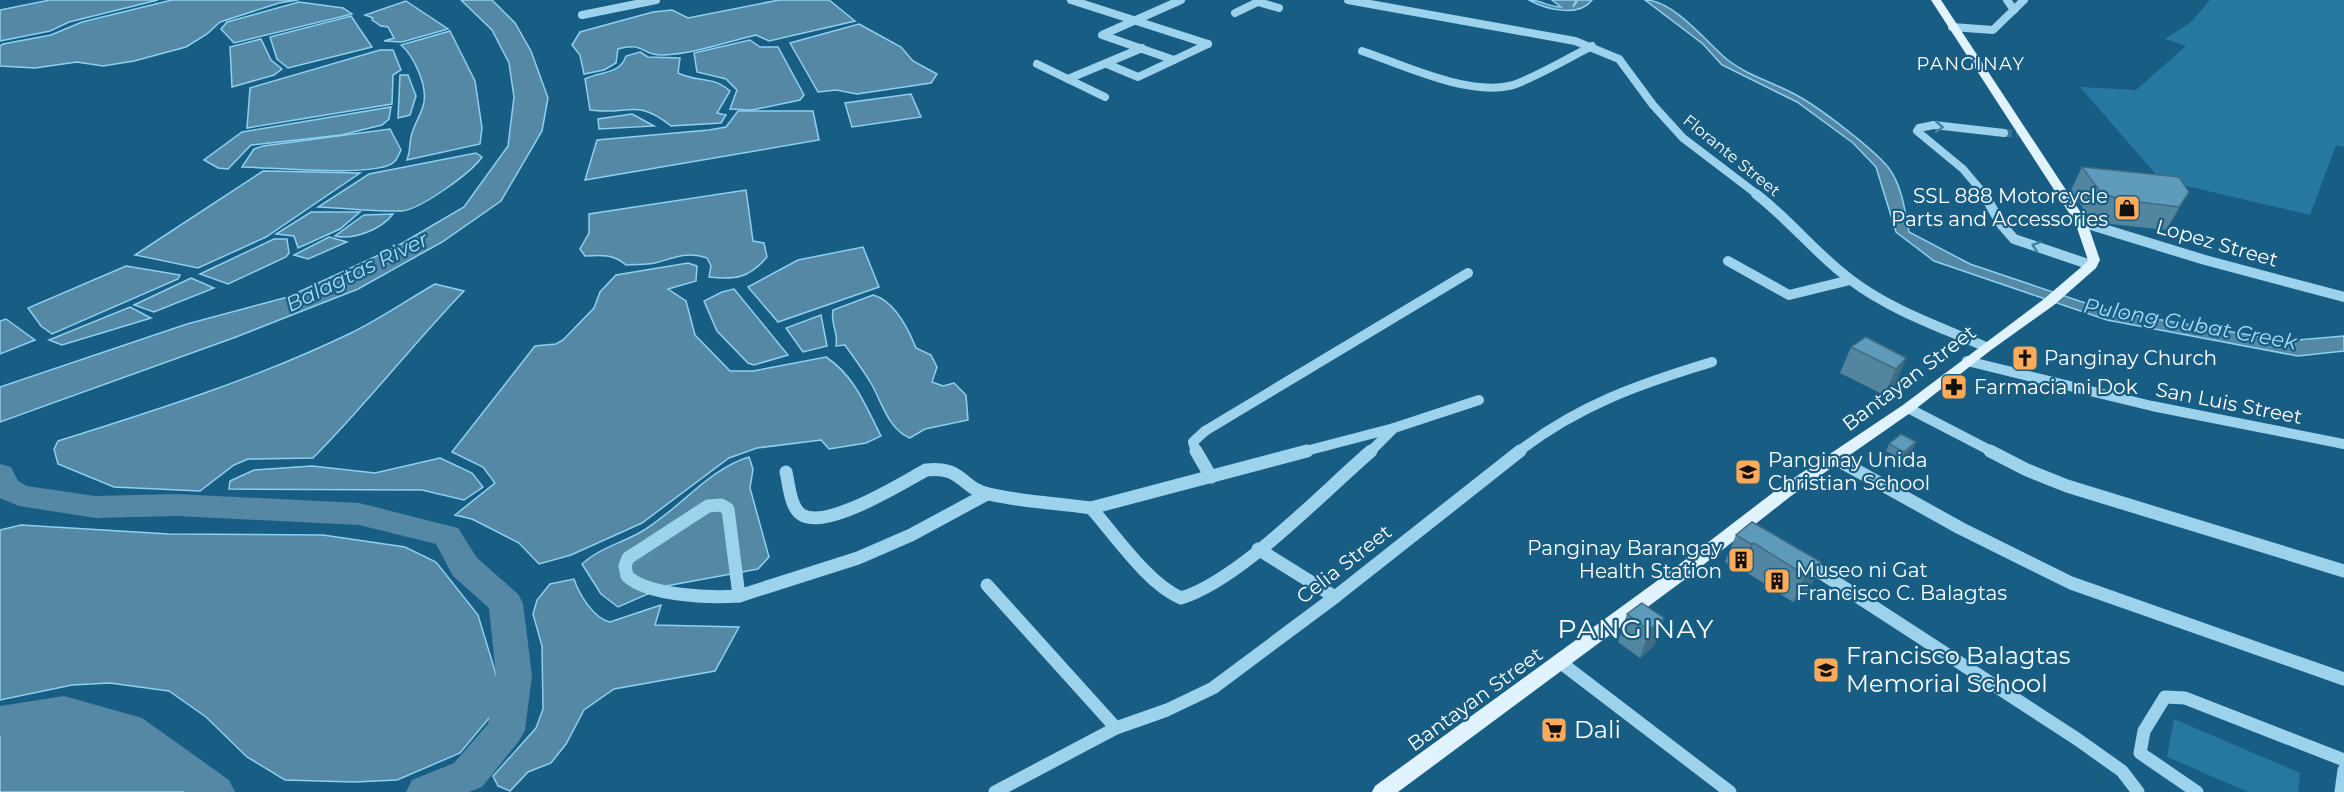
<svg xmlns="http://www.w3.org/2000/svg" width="2344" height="792" font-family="Montserrat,sans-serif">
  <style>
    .green { fill: #2678a1 }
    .water { fill: #5488a4; stroke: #8ed0ef; stroke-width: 1.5 }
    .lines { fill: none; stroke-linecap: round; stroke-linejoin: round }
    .river { fill: #5488a4; fill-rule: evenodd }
    .minor-tunnel { stroke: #3b7696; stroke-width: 8; stroke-dasharray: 8 4; stroke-linecap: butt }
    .minor-far2 { stroke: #9cd2ec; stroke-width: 8 }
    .minor-far1 { stroke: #9cd2ec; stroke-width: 10 }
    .minor { stroke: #9cd2ec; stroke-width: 13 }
    .major { fill: #e1f3ff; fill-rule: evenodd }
    .wall { fill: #5185a0 }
    .shaded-wall { fill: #426c82 }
    .building { fill: #5e9bba; stroke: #426c82; stroke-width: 1.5 }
    .oneway { stroke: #4081a3 }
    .labels { text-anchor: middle; stroke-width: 4.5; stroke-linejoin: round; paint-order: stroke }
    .far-street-label { font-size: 16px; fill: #fff; stroke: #185e84 }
    .far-quarter-label { font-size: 18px; letter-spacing: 1.5px; fill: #fff; stroke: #185e84 }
    .poi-label { font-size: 20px; fill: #fff; stroke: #185e84; text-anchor: start }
    .street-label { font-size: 20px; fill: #fff; stroke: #185e84 }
    .water-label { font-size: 21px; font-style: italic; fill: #a7dbf4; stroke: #185e84 }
    .near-poi-label { font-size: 24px; fill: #fff; stroke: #185e84; text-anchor: start }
    .near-quarter-label { font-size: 27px; letter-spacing: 1.5px; fill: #fff; stroke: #185e84 }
  </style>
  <rect width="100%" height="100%" fill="#185e84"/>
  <g class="green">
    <path d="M2210 0H2344V147L2336 145 2310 215 2161 180 2080 87 2136 90 2186 46 2165 39 2191 22Z"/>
    <path d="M2174 719 2300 773 2298 792H2248L2167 757Z"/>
  </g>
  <g class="water">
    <path d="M50 0H158L69 22 50 31 0 41V10Z"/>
    <path d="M172 0H298L279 3 220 22 207 34 186 47 134 61 103 66 77 62 35 68 0 66V46L3 44 51 35 82 22Z"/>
    <path d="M461 0H492L515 23 531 51 548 98 542 131 501 201 442 242 358 289 236 337 0 422V387L187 324 288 297 394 248 464 207 508 146 514 97 509 63 492 30Z"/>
    <path d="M779 0H829L855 21 769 41 756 35C726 42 694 54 663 55 642 56 644 41 618 49L616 63 604 70 584 74 580 55 572 45 580 32 653 12 672 10 688 18Z"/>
    <path d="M1529 0C1541 0 1548 7 1561 7L1552 0H1576L1573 7 1578 0H1592C1579 18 1545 9 1529 0Z"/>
    <path d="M1645 0C1672 0 1703 38 1722 55 1743 75 1774 82 1798 96 1820 108 1872 148 1888 167 1902 185 1905 211 1909 232L1970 264 2109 311 2285 341 2344 336V351L2298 356 2107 320 1934 261 1896 232 1876 167 1853 143 1797 102 1722 65 1703 44Z"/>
    <path d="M406 1 448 29 402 42 384 41 394 38 388 27 381 26 372 20 373 18 365 15Z"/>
    <path d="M299 2 343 8 352 14 234 43 221 29 227 22Z"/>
    <path d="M351 16 372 47 288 68 277 59 270 37Z"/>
    <path d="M859 24 901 47 913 61 937 74 931 83 857 94 836 90 818 92 790 43Z"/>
    <path d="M450 31 475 81 482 128 480 144 407 160C411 149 409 146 411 137 413 126 420 117 423 106 429 88 414 56 401 45Z"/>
    <path d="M261 39 271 60 282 69 274 75 232 87 230 47Z"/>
    <path d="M750 40 760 47H778L804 95 800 100 752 110 730 109 737 90 726 79 697 72 694 53Z"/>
    <path d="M380 50H393L401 70 393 75 392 104 247 128 250 88Z"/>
    <path d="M640 52 648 57 680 58 678 73C698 83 712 75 730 91L717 113 726 115 721 123 671 126C635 97 628 116 590 110L585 79C600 71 620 75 626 56Z"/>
    <path d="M400 75H408L416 96 410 115 398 118Z"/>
    <path d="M911 94 921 117 852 127 845 103Z"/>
    <path d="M391 107 389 119 382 125 341 135 251 145 228 169 218 168 204 160 242 132Z"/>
    <path d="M738 111H813L819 140 585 180 597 140 709 130 726 127Z"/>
    <path d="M632 114 654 126 599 129 598 119Z"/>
    <path d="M390 129 401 150C399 154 397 160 394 162 378 178 269 167 242 167L254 149 263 146Z"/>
    <path d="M476 153 482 157C471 173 421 209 402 211 375 212 346 208 318 207L369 174Z"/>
    <path d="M263 171 360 173 266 237 198 268 135 255Z"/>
    <path d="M746 190 753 241 764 243 767 257C749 278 736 280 709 277L711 266 707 258C688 251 674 258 655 263 646 265 636 264 626 265 613 254 602 255 585 256L580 249 589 233V214Z"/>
    <path d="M311 212H360L340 229 298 248 294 236 276 234Z"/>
    <path d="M393 214C381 230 353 240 335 236L364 215Z"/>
    <path d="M329 237 347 242 308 259 294 255Z"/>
    <path d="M274 239H287L289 253 286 257 228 284 200 274Z"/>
    <path d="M863 247 879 287 778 322 748 287 798 260Z"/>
    <path d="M688 263 697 266 696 281 668 289 686 301 695 335 730 371H753L826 357C855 376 866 407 881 436L866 443 829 449 821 440 757 448 729 458 642 523 571 555 539 564 519 543 472 519 455 515 495 483 483 467 452 452 535 346 556 344 563 340 594 308 600 292 616 275Z"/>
    <path d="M126 266 180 275 178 279 52 334 41 326 28 308Z"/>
    <path d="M191 278 214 288 154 312 134 305Z"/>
    <path d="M435 284 464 291C412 345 366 405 313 458L248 459 234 465 200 491 114 487 58 464 54 449 58 441C157 410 258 378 351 333 380 319 407 300 435 284Z"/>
    <path d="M734 289 788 355 754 365 748 363 717 331 704 301 722 292Z"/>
    <path d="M873 295C895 301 908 328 916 348L931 355 937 367 932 382 943 386 954 383 966 395 968 420 925 429 910 438C889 430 882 403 872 385 864 371 854 358 845 345L836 346C839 333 830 324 833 310Z"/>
    <path d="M130 307 151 318 62 345 49 340Z"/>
    <path d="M821 315 827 346 803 352 786 328Z"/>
    <path d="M6 319 35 340 0 354V321Z"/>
    <path d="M749 457 753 469 750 488 769 557 758 569 666 586 618 607 601 594 582 564C598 549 619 544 639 533 677 512 708 469 749 457Z"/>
    <path d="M440 458 472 473 483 487 464 500 422 490 229 489 230 481 254 470 312 466 375 473Z"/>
    <path d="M21 525 169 534 323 535 405 547 436 562 478 615 498 681 490 717 460 753 397 780 354 782 285 780 247 757 206 717 169 691 110 683 72 685 0 700V530Z"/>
    <path d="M574 579C579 594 593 618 610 622L661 605 655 625 739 627 715 671 614 689 584 710 566 744 551 763 528 772 510 791 498 786 493 776 536 728 543 709 542 646 533 614 537 600 550 584Z"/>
    <path d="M64 723 105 731 169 771 187 792H0V732L31 725Z"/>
  </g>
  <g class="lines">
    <g class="river">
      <path d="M0 464 11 467 18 481 27 486 95 496 177 494 359 503 458 528 477 558 518 594 523 603 532 676 525 730 519 741 482 787 469 792H406L412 780 454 763 488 724 496 676 489 608 453 576 436 544 359 525 177 516 95 518 19 506 0 498Z"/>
      <path d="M64 696 142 718 229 780 235 792H185L117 741 64 726 0 736V706Z"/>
    </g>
    <path class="minor-tunnel" d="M2004 133 2017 134"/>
    <g class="minor-far2">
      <path d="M1071 0 1208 44"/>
      <path d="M1348 0 1575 41 1619 59 1653 105 1683 138 1758 195"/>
      <path d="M2007 0 2014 10"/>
      <path d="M1258 2 1279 8"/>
      <path d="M1235 13 1262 0"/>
      <path d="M582 15 656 0"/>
      <path d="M1952 27 1993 30 2024 0"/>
      <path d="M1362 51C1403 65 1465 95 1509 86 1528 82 1572 56 1592 46"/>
      <path d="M1174 60 1102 35 1181 0"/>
      <path d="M1037 64 1105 97"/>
      <path d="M1107 64 1138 77 1208 44"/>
      <path d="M1068 79 1142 48"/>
      <path d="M1985 195 1963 169 1917 131 1919 128 1934 125 2004 133"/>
    </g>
    <g class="minor-far1">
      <path d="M1756 194C1790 220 1817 255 1851 280 1890 310 1941 327 1986 347"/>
      <path d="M1984 194 2001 224 2014 239 2091 265"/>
      <path d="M2081 222 2205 260 2344 297"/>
      <path d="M1728 261 1789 295 1850 280"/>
      <path d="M1967 361 2152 406 2344 444"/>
      <path d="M1908 408 1993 452"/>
      <path d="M1196 452 1193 442 1205 431 1468 273"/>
      <path d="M1302 452 1394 428"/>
      <path d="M1370 452 1394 428 1479 400"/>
      <path d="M1518 452C1579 405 1639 384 1712 362"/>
    </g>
    <g class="minor">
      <path d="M1196 451 1211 477"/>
      <path d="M1990 451 2027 470 2067 486 2344 571"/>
      <path d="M1836 459 1960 528 2071 583 2344 679"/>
      <path d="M786 472C789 484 790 508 802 515 827 530 902 483 926 470 964 466 960 488 989 494 1022 502 1057 503 1091 508 1116 536 1147 583 1181 598 1240 580 1322 493 1371 451"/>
      <path d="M721 505 728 509 739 596C711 598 648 596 627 576L625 566 628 558 708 506Z"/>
      <path d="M1091 508 1307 451"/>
      <path d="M1258 549 1335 597"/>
      <path d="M1806 563 2077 739 2122 771 2138 792"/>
      <path d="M987 585 1116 728"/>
      <path d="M739 596 858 558 911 535 987 494"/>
      <path d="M1560 662 1730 792"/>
      <path d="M995 792 1116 728 1167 710 1213 688 1335 597 1520 451"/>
      <path d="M2197 792 2140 753 2144 731 2165 697 2185 698 2344 760"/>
      <path d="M2341 792 2344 770"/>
    </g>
    <path class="major" d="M1931 0H1941L2087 222 2100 260 2096 268 2054 305 1991 350 1913 411 1791 496 1684 580 1398 792H1372L1375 786 1672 570 1779 488 1903 405 2044 299 2086 263 2088 260 2075 222Z"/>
  </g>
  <g class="wall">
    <path d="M2082 167 2189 192 2166 230 2111 224 2089 217 2071 190Z"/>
    <path d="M1851 347 1906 358 1895 384 1884 395 1840 373Z"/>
    <path d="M1889 444 1913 449 1901 459 1886 451Z"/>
    <path d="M1736 535 1821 562 1809 590 1793 602 1743 570 1741 572 1725 562Z"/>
    <path d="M1627 614 1664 618 1654 646 1640 658 1618 642Z"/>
  </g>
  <g class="shaded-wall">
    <path d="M2189 192 2176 215 2166 230 2179 207Z"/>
    <path d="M1906 358 1895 384 1884 395 1896 369Z"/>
    <path d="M1916 442 1913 449 1901 459 1904 452Z"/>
    <path d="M1754 543 1743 570 1741 572 1751 544Z"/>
    <path d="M1821 562 1809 590 1793 602 1805 575Z"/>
    <path d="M1664 618 1654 646 1640 658 1649 630Z"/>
  </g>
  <g class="building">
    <path d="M2082 167 2179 177 2189 192 2179 207 2123 200 2101 193Z"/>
    <path d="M1866 337 1906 358 1896 369 1851 347Z"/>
    <path d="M1901 434 1916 442 1904 452 1889 444Z"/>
    <path d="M1752 522 1821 562 1805 575 1754 543 1751 544 1736 535Z"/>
    <path d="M1642 603 1664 618 1649 630 1627 614Z"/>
  </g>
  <defs><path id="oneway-chevron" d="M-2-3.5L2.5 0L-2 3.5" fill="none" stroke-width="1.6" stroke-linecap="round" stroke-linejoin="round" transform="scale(1.5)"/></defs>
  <g class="oneway">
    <use href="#oneway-chevron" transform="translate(1939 127) rotate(2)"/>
    <use href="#oneway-chevron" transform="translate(2036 246) rotate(-161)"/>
  </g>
  <defs>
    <symbol id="shop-square" viewBox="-11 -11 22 22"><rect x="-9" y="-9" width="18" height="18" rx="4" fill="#ffaa57" stroke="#185e84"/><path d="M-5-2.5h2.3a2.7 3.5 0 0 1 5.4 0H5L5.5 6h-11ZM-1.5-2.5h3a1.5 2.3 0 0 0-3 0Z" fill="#111"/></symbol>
    <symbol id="church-square" viewBox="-11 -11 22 22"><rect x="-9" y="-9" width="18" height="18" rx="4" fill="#ffaa57" stroke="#185e84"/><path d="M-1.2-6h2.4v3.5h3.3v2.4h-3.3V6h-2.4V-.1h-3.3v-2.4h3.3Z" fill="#111"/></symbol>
    <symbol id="pharmacy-square" viewBox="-11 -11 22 22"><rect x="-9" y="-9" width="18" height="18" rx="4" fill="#ffaa57" stroke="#185e84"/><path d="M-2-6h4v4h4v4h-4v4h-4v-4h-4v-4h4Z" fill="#111"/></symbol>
    <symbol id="school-square" viewBox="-11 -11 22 22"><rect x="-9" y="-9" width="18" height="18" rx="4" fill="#ffaa57" stroke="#185e84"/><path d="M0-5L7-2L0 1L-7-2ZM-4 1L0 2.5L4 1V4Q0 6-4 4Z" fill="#111"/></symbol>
    <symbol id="building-square" viewBox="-11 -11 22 22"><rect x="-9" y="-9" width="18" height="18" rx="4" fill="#ffaa57" stroke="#185e84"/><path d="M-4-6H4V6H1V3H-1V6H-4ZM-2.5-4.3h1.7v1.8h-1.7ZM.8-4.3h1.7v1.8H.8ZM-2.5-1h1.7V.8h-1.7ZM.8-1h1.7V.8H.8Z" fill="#111"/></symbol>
    <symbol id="supermarket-square" viewBox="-11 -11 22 22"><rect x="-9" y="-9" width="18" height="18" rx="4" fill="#ffaa57" stroke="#185e84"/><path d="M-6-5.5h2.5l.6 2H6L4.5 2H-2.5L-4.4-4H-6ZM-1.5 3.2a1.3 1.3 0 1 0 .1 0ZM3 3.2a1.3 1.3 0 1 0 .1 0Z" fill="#111"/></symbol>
  </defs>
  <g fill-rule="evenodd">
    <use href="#shop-square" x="2112" y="193" width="30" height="30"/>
    <use href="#church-square" x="2010" y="343" width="30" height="30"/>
    <use href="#pharmacy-square" x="1939" y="372" width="30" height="30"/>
    <use href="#school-square" x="1733" y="457" width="30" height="30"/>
    <use href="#building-square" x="1726" y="545" width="30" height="30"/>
    <use href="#building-square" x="1762" y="566" width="30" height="30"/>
    <use href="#school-square" x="1811" y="655" width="30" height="30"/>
    <use href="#supermarket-square" x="1539" y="715" width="30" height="30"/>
  </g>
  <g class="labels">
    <g class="far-street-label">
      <text transform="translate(1732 155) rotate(39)" y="6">Florante Street</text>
    </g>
    <g class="far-quarter-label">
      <text x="1971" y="70">PANGINAY</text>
    </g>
    <g class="poi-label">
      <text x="2108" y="203" text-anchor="end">SSL 888 Motorcycle<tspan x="2108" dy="23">Parts and Accessories</tspan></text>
      <text x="2044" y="365">Panginay Church</text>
      <text x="1974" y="394">Farmacia ni Dok</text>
      <text x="1768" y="467">Panginay Unida<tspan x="1768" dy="23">Christian School</tspan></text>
      <text x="1722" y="555" text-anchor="end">Panginay Barangay<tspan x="1722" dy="23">Health Station</tspan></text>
      <text x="1796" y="577">Museo ni Gat<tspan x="1796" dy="23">Francisco C. Balagtas</tspan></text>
    </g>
    <g class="street-label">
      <text transform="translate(2217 243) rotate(16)" y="7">Lopez Street</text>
      <text transform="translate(1909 378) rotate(-37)" y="7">Bantayan Street</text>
      <text transform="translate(2229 403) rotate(11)" y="7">San Luis Street</text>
      <text transform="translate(1344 564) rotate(-38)" y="7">Celia Street</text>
      <text transform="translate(1475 699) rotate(-36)" y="7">Bantayan Street</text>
    </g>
    <g class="water-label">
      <text transform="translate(357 272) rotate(-26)" y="7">Balagtas River</text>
      <text transform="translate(2190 324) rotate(10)" y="7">Pulong Gubat Creek</text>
    </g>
    <g class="near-poi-label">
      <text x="1846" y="664">Francisco Balagtas<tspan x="1846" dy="28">Memorial School</tspan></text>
      <text x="1574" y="738">Dali</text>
    </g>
    <g class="near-quarter-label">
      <text x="1636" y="638">PANGINAY</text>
    </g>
  </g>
</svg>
